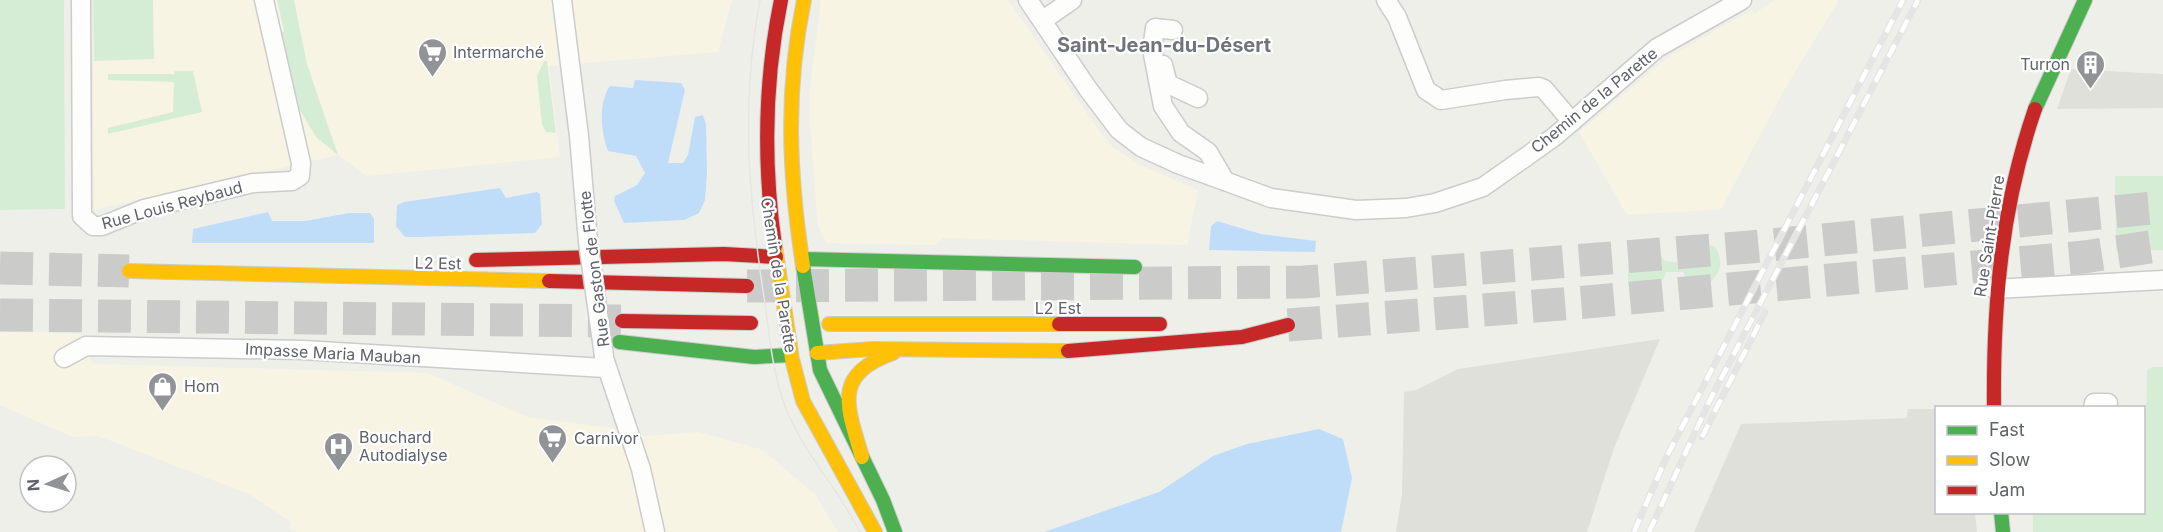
<svg xmlns="http://www.w3.org/2000/svg" width="2163" height="532" font-family="Inter,sans-serif">
  <style>
    .commercial { fill: #f8f4e4 }
    .industrial { fill: #e0e0db }
    .green { fill: #d6edd5 }
    .water { fill: #bfddf9 }
    .lines { fill: none; stroke-linecap: round; stroke-linejoin: round }
    .highway-tunnel { stroke: #cbccca; stroke-width: 33; stroke-dasharray: 33 16; stroke-linecap: butt }
    .street-casing { stroke: #cbcccb; stroke-width: 21 }
    .fast-casing { stroke: #cbcccc; stroke-width: 16 }
    .slow-casing { stroke: #cbcccc; stroke-width: 16 }
    .jam-casing { stroke: #cbcccc; stroke-width: 16 }
    .street { stroke: #fdfdfc; stroke-width: 18 }
    .fast { stroke: #4caf50; stroke-width: 14 }
    .slow { stroke: #ffc107; stroke-width: 14 }
    .jam { stroke: #c62828; stroke-width: 14 }
    .tram { stroke: #e5e5e4; stroke-width: 1.5 }
    .rail-casing { stroke: #e5e5e4; stroke-width: 7 }
    .rail { stroke: #fff; stroke-width: 4.5; stroke-dasharray: 14; stroke-linecap: butt }
    .street-bridge-casing { stroke: #cbcccb; stroke-width: 21; stroke-linecap: butt }
    .street-bridge { stroke: #fdfdfc; stroke-width: 18 }
    .labels { text-anchor: middle; stroke-width: 4.5; stroke-linejoin: round; paint-order: stroke }
    .poi-label { font-size: 16px; fill: #5e6269; stroke: #fff; text-anchor: start }
    .street-label { font-size: 16px; fill: #5e6269; stroke: #fff }
    .quarter-label { font-size: 20px; font-weight: bold; fill: #6f747b; stroke: #fff }
  </style>
  <rect width="100%" height="100%" fill="#efefea"/>
  <g class="commercial">
    <path d="M93 0H732L718 52 549 66 560 157 367 176 338 155 94 210Z"/>
    <path d="M821 0H1008L1104 138 1114 148 1140 165 1198 190 1187 245 943 238 935 245 827 243 818 228 810 121V90Z"/>
    <path d="M1775 0H1839L1784 90 1721 209 1627 215 1579 132 1667 58 1752 10 1754 14Z"/>
    <path d="M0 331 81 334 93 364 427 373 528 417 633 431 643 436 699 432 763 450 816 496 838 532H297L290 529 291 522 249 494 98 436 73 437 0 405Z"/>
  </g>
  <g class="industrial">
    <path d="M2071 69 2163 74V108L2057 109Z"/>
    <path d="M1660 339 1614 448 1587 532H1396L1402 494 1404 392 1416 390 1458 369Z"/>
    <path d="M1908 409H1936V512L1975 513 1977 532H1694L1741 424 1907 418Z"/>
  </g>
  <g class="green">
    <path d="M0 0H64L65 209 0 210Z"/>
    <path d="M93 0H153L154 59 94 61Z"/>
    <path d="M277 0H294L307 64 338 155 316 137 298 107 280 33 284 31Z"/>
    <path d="M544 61H547L556 133 546 132 542 125 537 76Z"/>
    <path d="M175 71H193L202 112 108 134V128L173 112 174 82 108 80V74H174Z"/>
    <path d="M2115 176H2163V250L2116 251Z"/>
    <path d="M1699 245 1715 246C1723 261 1722 270 1711 282H1695L1686 278 1683 272H1666L1663 280 1638 295 1628 285V265L1642 252 1656 250 1665 261 1685 263 1690 250Z"/>
    <path d="M2152 367H2163V532H2033V513L2144 512 2147 371Z"/>
  </g>
  <g class="water">
    <path d="M635 80 681 83 685 90 668 163H683L688 155 695 117 703 115 706 124 707 174 705 200 699 213 684 220 624 223 614 201 615 196 637 185 645 173 636 156 608 151C601 133 598 102 610 86L633 88Z"/>
    <path d="M500 188 506 198 537 192 540 194 542 224 535 233 420 237H405L396 226 397 205 404 202Z"/>
    <path d="M268 212 272 221H305L349 213H370L374 219V243H192L193 229Z"/>
    <path d="M1217 221 1261 234 1316 241 1315 252 1209 250 1211 226Z"/>
    <path d="M1319 429 1343 439 1352 478 1341 532H1044L1159 492 1213 456 1247 444Z"/>
  </g>
  <g class="lines">
    <g class="highway-tunnel">
      <path d="M0 268 129 271"/>
      <path d="M747 286 1304 282 1750 247 2163 207"/>
      <path d="M0 315 622 321"/>
      <path d="M1288 325 1587 302 2084 257 2163 245"/>
    </g>
    <defs>
      <g id="street">
        <path d="M81 0 82 216 93 226H102L144 209 253 183 292 181 300 176 301 163 264 0"/>
        <path d="M562 0 579 136 588 242"/>
        <path d="M1028 0 1088 89 1119 130 1141 147 1178 164 1271 198 1356 210 1406 208 1435 203 1483 187 1554 137 1657 48 1742 0"/>
        <path d="M1386 0 1397 17 1426 90 1441 100 1505 90 1539 87 1544 89 1572 122"/>
        <path d="M1043 20 1072 0"/>
        <path d="M1173 30 1155 28 1152 49 1163 106 1181 133 1208 152 1225 181"/>
        <path d="M1163 65 1168 84 1198 98"/>
        <path d="M1994 289 2163 280"/>
        <path d="M64 358 86 346 303 350 605 368"/>
        <path d="M604 358 641 469 655 532"/>
        <path d="M2093 408 2094 403H2108"/>
      </g>
      <g id="fast">
        <path d="M2035 109 2085 0"/>
        <path d="M802 259 1135 267"/>
        <path d="M803 266 820 370 883 500 895 532"/>
        <path d="M619 342 754 357 791 355"/>
        <path d="M2001 512 2003 532"/>
      </g>
      <g id="slow">
        <path d="M775 246 792 359 803 401 875 532"/>
        <path d="M803 266C789 174 785 92 804 0"/>
        <path d="M129 271 549 281"/>
        <path d="M829 324H1059"/>
        <path d="M817 353 872 349 1068 351"/>
        <path d="M862 457C847 406 832 375 893 353"/>
      </g>
      <g id="jam">
        <path d="M775 246C763 162 764 83 781 0"/>
        <path d="M476 260 724 254 776 257"/>
        <path d="M549 281 747 286"/>
        <path d="M622 321 751 323"/>
        <path d="M1059 324H1160"/>
        <path d="M1068 351 1242 337 1288 325"/>
        <path d="M1994 408C1993 305 2001 207 2035 109"/>
      </g>
    </defs>
    <use href="#street" class="street-casing"/>
    <use href="#fast" class="fast-casing"/>
    <use href="#slow" class="slow-casing"/>
    <use href="#jam" class="jam-casing"/>
    <use href="#street" class="street"/>
    <use href="#fast" class="fast"/>
    <use href="#slow" class="slow"/>
    <use href="#jam" class="jam"/>
    <path class="tram" d="M760 0C740 103 749 201 765 304 770 340 773 377 787 411 805 455 839 490 860 532"/>
    <defs>
      <g id="rail">
        <path d="M1702 437 1765 312"/>
        <path d="M1634 532 1666 458 1903 0"/>
        <path d="M1649 532 1710 400 1918 0"/>
      </g>
    </defs>
    <use href="#rail" class="rail-casing"/>
    <use href="#rail" class="rail"/>
    <defs>
      <path id="street-bridge" d="M588 242 604 356"/>
    </defs>
    <use href="#street-bridge" class="street-bridge-casing"/>
    <use href="#street-bridge" class="street-bridge"/>
  </g>
  <defs>
    <symbol id="supermarket-pin" viewBox="-11 -11 22 30"><path d="M0 17L-7.5 6A9.5 9.5 0 1 1 7.5 6Z" fill="#919396" stroke="#fff"/><path d="M-6-5.5h2.5l.6 2H6L4.5 2H-2.5L-4.4-4H-6ZM-1.5 3.2a1.3 1.3 0 1 0 .1 0ZM3 3.2a1.3 1.3 0 1 0 .1 0Z" fill="#fff"/></symbol>
    <symbol id="building-pin" viewBox="-11 -11 22 30"><path d="M0 17L-7.5 6A9.5 9.5 0 1 1 7.5 6Z" fill="#919396" stroke="#fff"/><path d="M-4-6H4V6H1V3H-1V6H-4ZM-2.5-4.3h1.7v1.8h-1.7ZM.8-4.3h1.7v1.8H.8ZM-2.5-1h1.7V.8h-1.7ZM.8-1h1.7V.8H.8Z" fill="#fff"/></symbol>
    <symbol id="shop-pin" viewBox="-11 -11 22 30"><path d="M0 17L-7.5 6A9.5 9.5 0 1 1 7.5 6Z" fill="#919396" stroke="#fff"/><path d="M-5-2.5h2.3a2.7 3.5 0 0 1 5.4 0H5L5.5 6h-11ZM-1.5-2.5h3a1.5 2.3 0 0 0-3 0Z" fill="#fff"/></symbol>
    <symbol id="hospital-pin" viewBox="-11 -11 22 30"><path d="M0 17L-7.5 6A9.5 9.5 0 1 1 7.5 6Z" fill="#919396" stroke="#fff"/><path d="M-5-5h3v3.5h4V-5h3V5h-3V1.5h-4V5h-3Z" fill="#fff"/></symbol>
  </defs>
  <g fill-rule="evenodd">
    <use href="#supermarket-pin" x="416" y="36" width="33" height="45"/>
    <use href="#building-pin" x="2074" y="48" width="33" height="45"/>
    <use href="#shop-pin" x="146" y="370" width="33" height="45"/>
    <use href="#supermarket-pin" x="536" y="422" width="33" height="45"/>
    <use href="#hospital-pin" x="322" y="430" width="33" height="45"/>
  </g>
  <g class="labels">
    <g class="poi-label">
      <text x="453" y="58">Intermarché</text>
      <text x="2070" y="70" text-anchor="end">Turron</text>
      <text x="184" y="392">Hom</text>
      <text x="359" y="443">Bouchard<tspan x="359" dy="18">Autodialyse</tspan></text>
      <text x="574" y="444">Carnivor</text>
    </g>
    <g class="street-label">
      <text transform="translate(1594 100) rotate(-39)" y="6">Chemin de la Parette</text>
      <text transform="translate(172 205) rotate(-15)" y="6">Rue Louis Reybaud</text>
      <text transform="translate(1989 236) rotate(-81)" y="6">Rue Saint-Pierre</text>
      <text transform="translate(438 263) rotate(1)" y="6">L2 Est</text>
      <text transform="translate(594 269) rotate(-97)" y="6">Rue Gaston de Flotte</text>
      <text transform="translate(779 275) rotate(81)" y="6">Chemin de la Parette</text>
      <text x="1058" y="314">L2 Est</text>
      <text transform="translate(333 353) rotate(3)" y="6">Impasse Maria Mauban</text>
    </g>
    <g class="quarter-label">
      <text x="1164" y="52">Saint-Jean-du-Désert</text>
    </g>
  </g>
  <rect x="1935" y="406" width="210" height="108" fill="#ffffff" stroke="#bfc0c3" stroke-width="1.5"/>
  <rect x="1947" y="426" width="30" height="9" fill="#4caf50" stroke="#bfc0c3" stroke-width="1.5"/>
  <text x="1989" y="436" font-size="18" fill="#5e6269">Fast</text>
  <rect x="1947" y="456" width="30" height="9" fill="#ffc107" stroke="#bfc0c3" stroke-width="1.5"/>
  <text x="1989" y="466" font-size="18" fill="#5e6269">Slow</text>
  <rect x="1947" y="486" width="30" height="9" fill="#c62828" stroke="#bfc0c3" stroke-width="1.5"/>
  <text x="1989" y="496" font-size="18" fill="#5e6269">Jam</text>
  <g transform="translate(48 484) rotate(266)"><circle r="28" fill="#ffffff" stroke="#bfc0c3" stroke-width="1.5"/>
  <path d="M0-4.5L10 22L0 15L-10 22Z" fill="#919396"/>
  <text y="-9" font-size="16" font-weight="bold" text-anchor="middle" fill="#5e6269">N</text>
  </g>
</svg>
